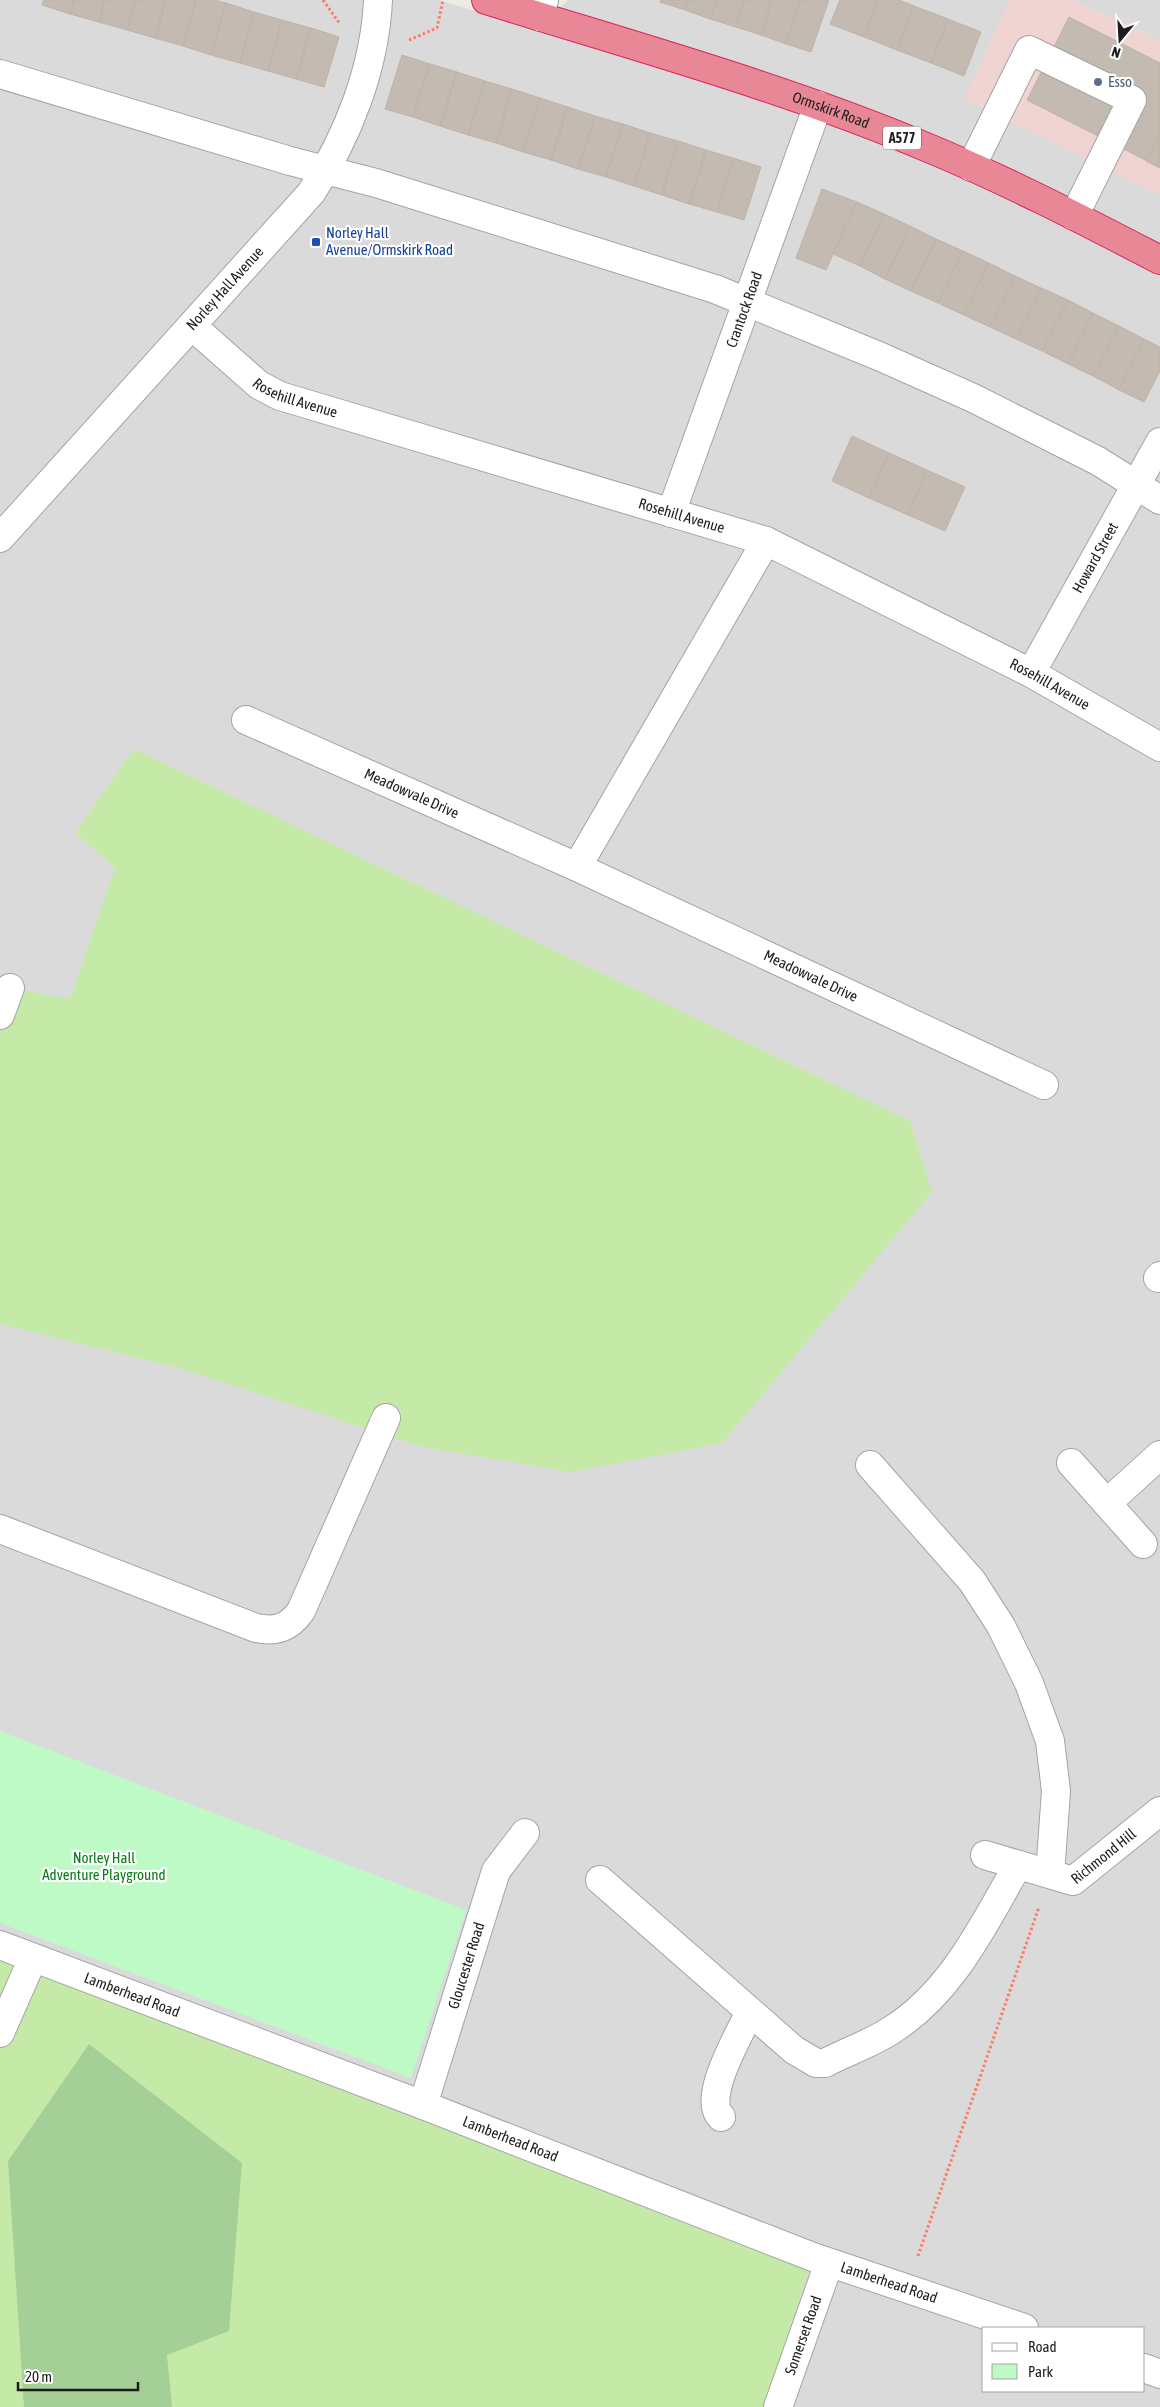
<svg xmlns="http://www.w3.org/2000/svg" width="1160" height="2407" font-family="'Asap Condensed',sans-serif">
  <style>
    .residential { fill: #dbdada; fill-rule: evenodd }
    .commercial { fill: #f0d4d1 }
    .grass { fill: #c5eaa7 }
    .forest { fill: #a4cf96 }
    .park { fill: #befac5 }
    .building { fill: #c3bab2; stroke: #c0b2a5 }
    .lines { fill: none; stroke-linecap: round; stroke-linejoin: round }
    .minor-casing { stroke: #a4a4a4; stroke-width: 30 }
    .highway-casing { stroke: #db2159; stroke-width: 30 }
    .path { stroke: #fc7c66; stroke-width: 3; stroke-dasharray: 2.5 2.5; stroke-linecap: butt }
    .minor { stroke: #fff; stroke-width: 28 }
    .highway { stroke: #e88896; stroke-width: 28 }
    .service-dot { fill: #5c6f8a; stroke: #fff; stroke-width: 2 }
    .transit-dot { fill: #1a4fb4; stroke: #fff; stroke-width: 2 }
    .labels { text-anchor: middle; stroke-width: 4.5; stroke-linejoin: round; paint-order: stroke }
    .shield { fill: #fff; stroke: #616161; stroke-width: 1 }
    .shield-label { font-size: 14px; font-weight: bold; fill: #1d1d1d }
    .service-label { font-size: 15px; fill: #4e5e75; stroke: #fff; text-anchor: start }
    .street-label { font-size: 15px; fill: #1d1d1d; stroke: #fff }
    .transit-label { font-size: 15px; fill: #164399; stroke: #fff; text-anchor: start }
    .park-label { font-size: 15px; fill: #0a7c18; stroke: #fff }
  </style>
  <rect width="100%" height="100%" fill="#eeebe3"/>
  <path class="residential" d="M0 0H438L538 30 568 0H1160V2407H0ZM984 2328H1144V2391H984Z"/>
  <path class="commercial" d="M1010 0H1074L1160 40V195L964 99Z"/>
  <g class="grass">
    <path d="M134 749 910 1121 932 1192 722 1443 571 1472 423 1447 179 1368 0 1324V1016L10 988 70 999 115 868 75 833Z"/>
    <path d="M0 1946 813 2257 764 2407H0Z"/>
  </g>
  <path class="forest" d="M89 2044 242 2163 229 2331 167 2355 172 2407H24L8 2161Z"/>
  <path class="park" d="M0 1731 466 1910 411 2078 0 1923Z"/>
  <g class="building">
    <path d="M44 0H74L70 14 42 5Z"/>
    <path d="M74 0H105L99 22 70 14Z"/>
    <path d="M105 0H136L127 30 99 22Z"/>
    <path d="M136 0H166L155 38 127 30Z"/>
    <path d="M166 0H196L183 46 155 38Z"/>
    <path d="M196 0H214L226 3 211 55 183 46Z"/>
    <path d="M661 0H689L685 10 660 2Z"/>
    <path d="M689 0H717L710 19 685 10Z"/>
    <path d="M717 0H745L736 27 710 19Z"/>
    <path d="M745 0H772L761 35 736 27Z"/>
    <path d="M772 0H801L786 44 761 35Z"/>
    <path d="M801 0H829L811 52 786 44Z"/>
    <path d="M840 0H878L864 37 830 24Z"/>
    <path d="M878 0H899L914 6 897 50 864 37Z"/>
    <path d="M226 3 254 12 240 63 211 55Z"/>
    <path d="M914 6 948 19 931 63 897 50Z"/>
    <path d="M254 12 282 20 268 71 240 63Z"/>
    <path d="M1069 17 1160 63V155L1155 165 1027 100Z"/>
    <path d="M948 19 981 32 964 76 931 63Z"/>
    <path d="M282 20 311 28 296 79 268 71Z"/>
    <path d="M311 28 339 37 324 87 296 79Z"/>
    <path d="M402 55 430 64 413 117 385 109Z"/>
    <path d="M430 64 457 72 440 126 413 117Z"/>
    <path d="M457 72 485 81 468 135 440 126Z"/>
    <path d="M485 81 512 89 496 143 468 135Z"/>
    <path d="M512 89 540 98 523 152 496 143Z"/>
    <path d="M540 98 568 107 551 160 523 152Z"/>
    <path d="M568 107 595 116 578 169 551 160Z"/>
    <path d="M595 116 623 124 606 177 578 169Z"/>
    <path d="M623 124 650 133 634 186 606 177Z"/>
    <path d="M650 133 678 141 662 195 634 186Z"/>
    <path d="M1160 133V168L1146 161Z"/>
    <path d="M678 141 706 150 689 204 662 195Z"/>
    <path d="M706 150 733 158 717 212 689 204Z"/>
    <path d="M733 158 761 167 744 220 717 212Z"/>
    <path d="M822 189 857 202 826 270 796 258Z"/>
    <path d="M857 202 884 214 860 266 833 254Z"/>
    <path d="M884 214 910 226 885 279 860 266Z"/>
    <path d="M910 226 936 239 911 291 885 279Z"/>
    <path d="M936 239 963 251 938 303 911 291Z"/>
    <path d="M963 251 989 263 964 315 938 303Z"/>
    <path d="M989 263 1015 276 990 327 964 315Z"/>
    <path d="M1015 276 1041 288 1016 339 990 327Z"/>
    <path d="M1041 288 1068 300 1042 351 1016 339Z"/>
    <path d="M1068 300 1093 313 1068 364 1042 351Z"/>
    <path d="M1093 313 1119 326 1093 376 1068 364Z"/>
    <path d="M1119 326 1144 339 1119 390 1093 376Z"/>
    <path d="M1144 339 1160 347V371L1144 402 1119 390Z"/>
    <path d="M852 436 889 453 869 498 832 481Z"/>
    <path d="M889 453 927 470 908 515 869 498Z"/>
    <path d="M927 470 965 487 945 531 908 515Z"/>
  </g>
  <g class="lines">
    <defs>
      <g id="minor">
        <path d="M540 17 544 0"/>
        <path d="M0 74 290 161 376 183 715 289 881 357 973 398 1098 461 1160 500"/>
        <path d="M971 167 1029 50 1132 100 1074 216"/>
        <path id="s1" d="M192 326 259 385 280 396 766 541 1031 673 1160 747"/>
        <path id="s2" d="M671 513 818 105"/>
        <path id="s3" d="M0 538 311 193C348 137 375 67 378 0"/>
        <path id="s4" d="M1031 673 1160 442"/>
        <path id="s5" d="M246 720 577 867 1044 1085"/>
        <path d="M577 867 766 541"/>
        <path d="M0 1015 10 988"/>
        <path d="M1158 1278 1160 1276"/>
        <path d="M1071 1463 1143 1544"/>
        <path d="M870 1465 972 1581 1001 1626 1029 1683 1050 1741 1056 1791 1050 1874"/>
        <path d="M1107 1503 1160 1455"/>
        <path d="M0 1529 256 1628C276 1632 289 1628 301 1611L386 1418"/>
        <path id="s6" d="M985 1855 1073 1881 1160 1811"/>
        <path d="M600 1880 794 2050 816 2063H825C846 2052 870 2044 890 2031 952 1993 983 1925 1018 1865"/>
        <path id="s7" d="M0 1945 423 2105 813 2257 1024 2328"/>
        <path d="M0 2033 33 1958"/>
        <path id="s8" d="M423 2105 496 1871 525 1833"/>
        <path d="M721 2117C701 2099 740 2033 750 2012"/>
        <path d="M1144 2368 1160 2374"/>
        <path id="s9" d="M778 2407 829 2263"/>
      </g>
      <g id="highway">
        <path id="s10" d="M486 0C633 46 783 87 926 147 1006 180 1083 220 1160 260"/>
      </g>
    </defs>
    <use href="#minor" class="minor-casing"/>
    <use href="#highway" class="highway-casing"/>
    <g class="path">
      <path d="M323 0 340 24"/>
      <path d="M409 40 437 28 443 0"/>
      <path d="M918 2256 1039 1907"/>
    </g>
    <use href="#minor" class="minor"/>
    <use href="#highway" class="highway"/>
  </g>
  <circle class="service-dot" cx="1098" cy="82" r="5"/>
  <rect class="transit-dot" x="311" y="237" width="10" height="10" rx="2.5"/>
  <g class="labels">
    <rect class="shield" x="883" y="126.5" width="38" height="23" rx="4"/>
    <g class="shield-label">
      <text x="902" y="143">A577</text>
    </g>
    <g class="service-label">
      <text x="1108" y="87">Esso</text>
    </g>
    <g class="street-label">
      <text dy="5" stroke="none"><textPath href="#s10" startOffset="362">Ormskirk Road</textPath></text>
      <text dy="5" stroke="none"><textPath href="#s3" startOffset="336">Norley Hall Avenue</textPath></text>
      <text dy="5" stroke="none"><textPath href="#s2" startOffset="216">Crantock Road</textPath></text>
      <text dy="5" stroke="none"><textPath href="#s1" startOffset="128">Rosehill Avenue</textPath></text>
      <text dy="5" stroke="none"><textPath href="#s1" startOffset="532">Rosehill Avenue</textPath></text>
      <text dy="5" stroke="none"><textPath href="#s4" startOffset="132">Howard Street</textPath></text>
      <text dy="5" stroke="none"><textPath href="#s1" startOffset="938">Rosehill Avenue</textPath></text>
      <text dy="5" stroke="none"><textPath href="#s5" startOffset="181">Meadowvale Drive</textPath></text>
      <text dy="5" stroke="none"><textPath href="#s5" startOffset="620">Meadowvale Drive</textPath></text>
      <text dy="5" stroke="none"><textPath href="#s6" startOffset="131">Richmond Hill</textPath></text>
      <text dy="5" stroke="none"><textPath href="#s8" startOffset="146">Gloucester Road</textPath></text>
      <text dy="5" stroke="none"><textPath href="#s7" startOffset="141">Lamberhead Road</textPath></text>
      <text dy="5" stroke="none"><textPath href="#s7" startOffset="546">Lamberhead Road</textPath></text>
      <text dy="5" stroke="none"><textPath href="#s7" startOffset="951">Lamberhead Road</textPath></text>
      <text dy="5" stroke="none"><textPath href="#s9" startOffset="76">Somerset Road</textPath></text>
    </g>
    <g class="transit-label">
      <text x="326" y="238">Norley Hall<tspan x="326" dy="17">Avenue/Ormskirk Road</tspan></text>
    </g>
    <g class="park-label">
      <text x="104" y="1863">Norley Hall<tspan x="104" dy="17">Adventure Playground</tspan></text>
    </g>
  </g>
  <rect x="982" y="2327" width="162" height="65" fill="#ffffff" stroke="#a5a5a5"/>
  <rect x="992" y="2343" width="25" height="8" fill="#ffffff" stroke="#a5a5a5"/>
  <text x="1028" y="2352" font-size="15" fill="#1d1d1d">Road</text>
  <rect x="992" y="2364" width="25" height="15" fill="#befac5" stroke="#a5a5a5"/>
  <text x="1028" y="2377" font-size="15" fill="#1d1d1d">Park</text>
  <g transform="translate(1120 40) rotate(198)" stroke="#ffffff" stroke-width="4" paint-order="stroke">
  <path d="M0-4L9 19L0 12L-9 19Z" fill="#1d1d1d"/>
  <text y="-8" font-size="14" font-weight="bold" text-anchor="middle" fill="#1d1d1d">N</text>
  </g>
  <path d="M18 2382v8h120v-8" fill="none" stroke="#1d1d1d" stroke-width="2.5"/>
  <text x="25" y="2382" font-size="15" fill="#1d1d1d" stroke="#ffffff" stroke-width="4" paint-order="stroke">20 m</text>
</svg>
